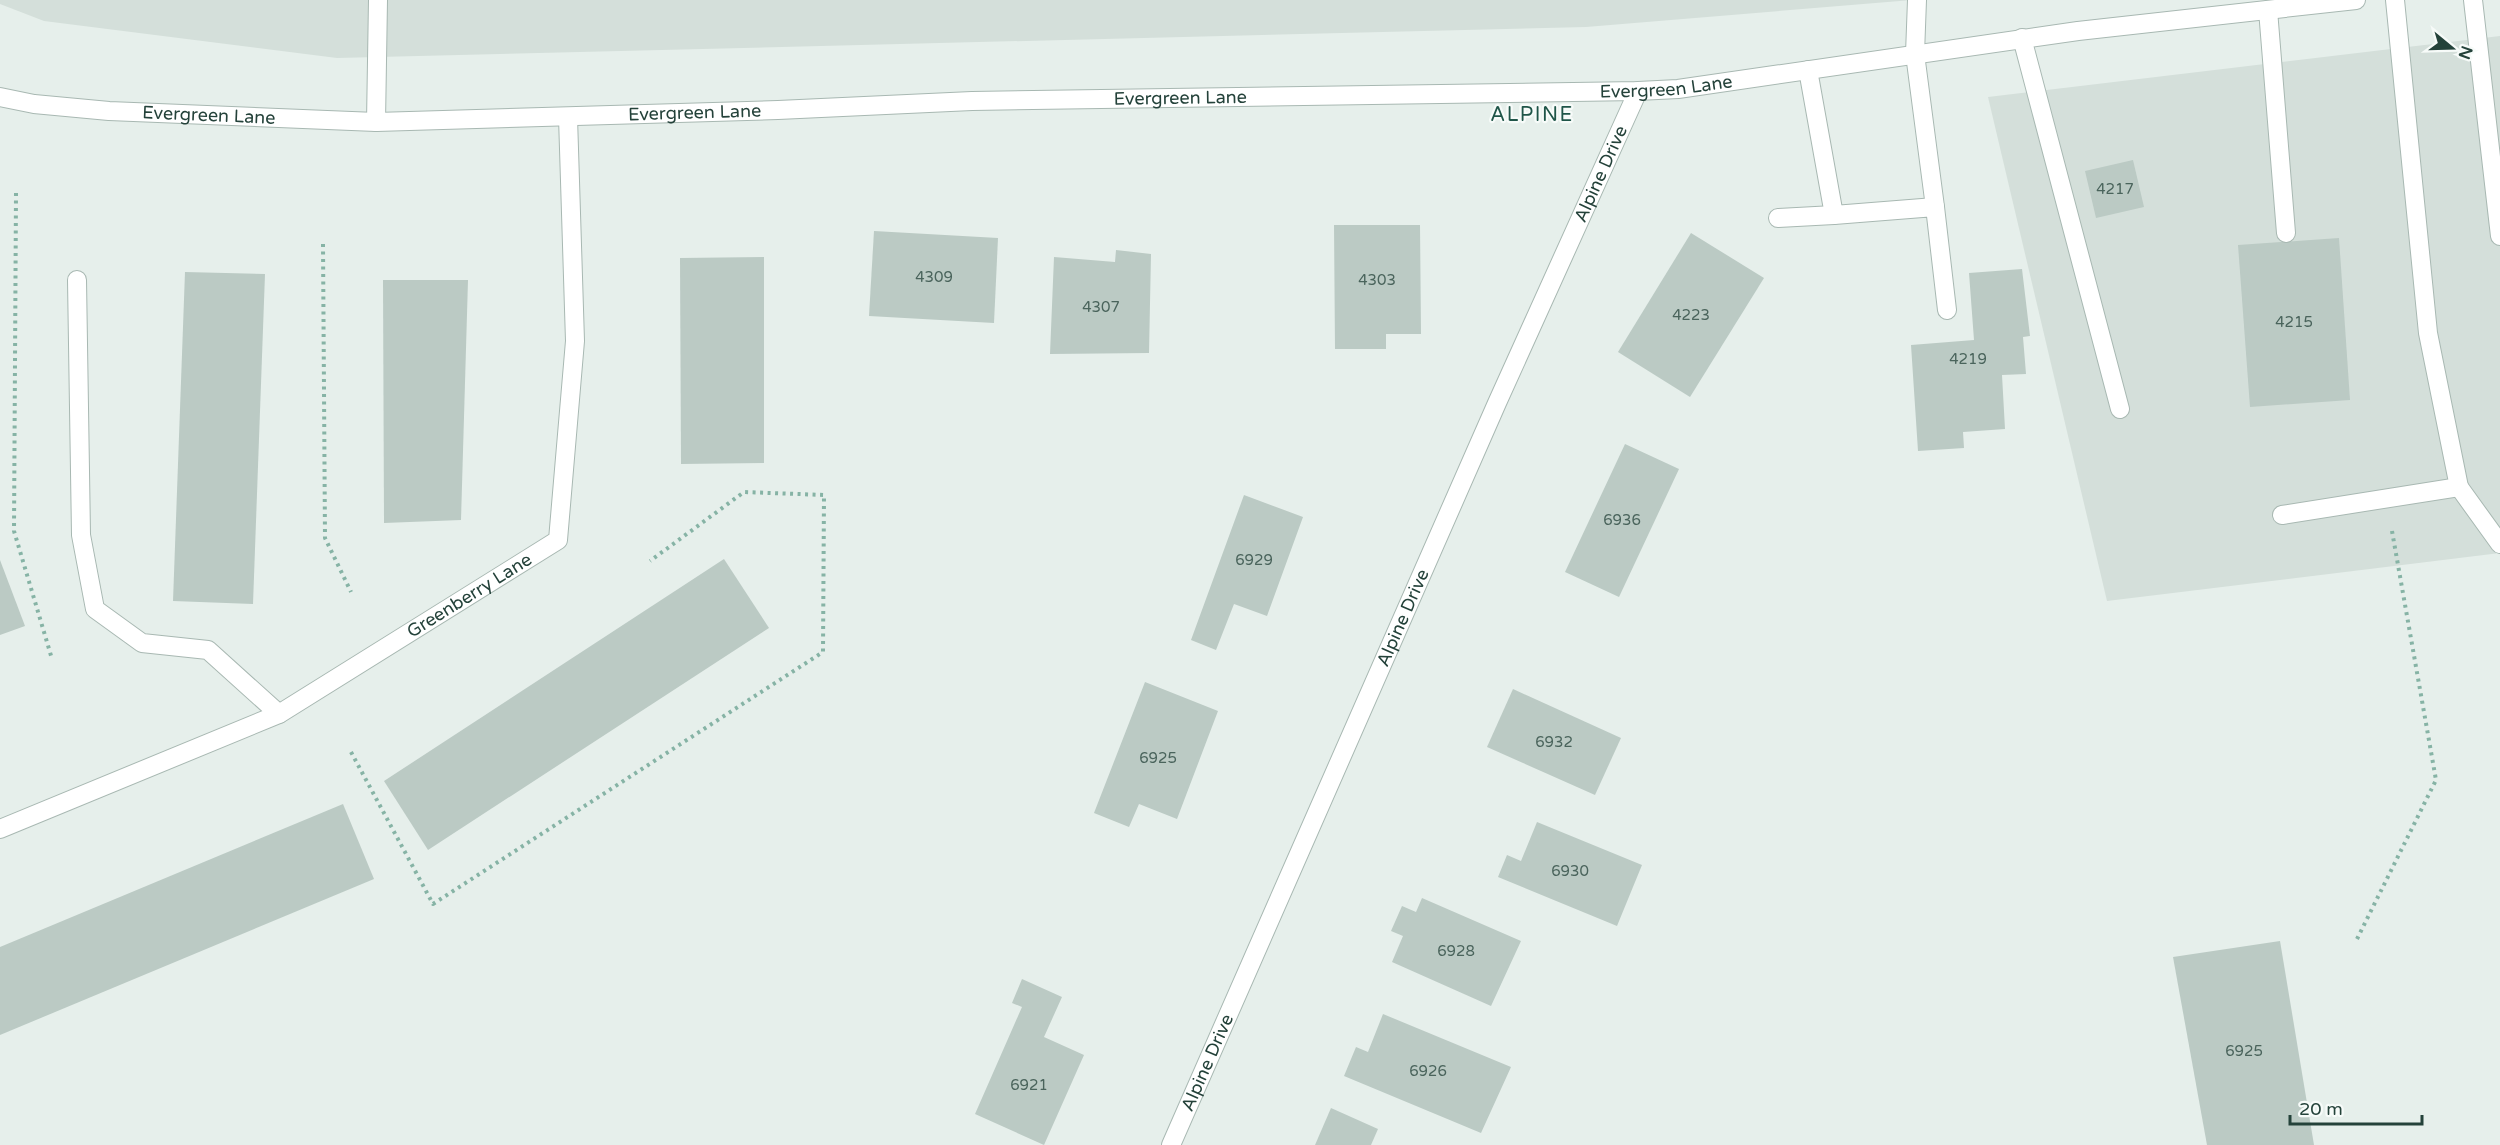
<svg xmlns="http://www.w3.org/2000/svg" width="2500" height="1145" font-family="'Varela Round',sans-serif">
  <style>
    .built { fill: #d4dfda }
    .building { fill: #bbcac4 }
    .lines { fill: none; stroke-linecap: round; stroke-linejoin: round }
    .service-casing { stroke: #a8b8b2; stroke-width: 20 }
    .minor-casing { stroke: #a8b8b2; stroke-width: 20 }
    .tertiary-casing { stroke: #a8b8b2; stroke-width: 20 }
    .path { stroke: #86b3a5; stroke-width: 4; stroke-dasharray: 3 4.5; stroke-linecap: butt }
    .service { stroke: #fff; stroke-width: 18 }
    .minor { stroke: #fff; stroke-width: 18 }
    .tertiary { stroke: #fff; stroke-width: 18 }
    .labels { text-anchor: middle; stroke-width: 4.5; stroke-linejoin: round; paint-order: stroke }
    .number-label { font-size: 15px; fill: #4a645c }
    .street-label { font-size: 18px; fill: #24423a; stroke: #f7fbf9 }
    .neighbourhood-label { font-size: 20px; letter-spacing: 1.5px; fill: #1f5548; stroke: #f7fbf9 }
  </style>
  <rect width="100%" height="100%" fill="#e6efeb"/>
  <g class="built">
    <path d="M0 0H1912L1586 27 337 58 44 21 0 4Z"/>
    <path d="M2500 36V553L2107 601 1988 97Z"/>
  </g>
  <g class="building">
    <path d="M2133 160 2144 207 2096 218 2085 171Z"/>
    <path d="M1334 225H1420L1421 334H1386V349H1335Z"/>
    <path d="M874 231 998 238 994 323 869 316Z"/>
    <path d="M1691 233 1764 278 1690 397 1618 352Z"/>
    <path d="M2339 238 2350 400 2250 407 2238 245Z"/>
    <path d="M1116 250 1151 254 1149 353 1050 354 1054 257 1115 262Z"/>
    <path d="M764 257V463L681 464 680 258Z"/>
    <path d="M2022 269 2030 336 2023 337 2026 374 2002 375 2005 429 1963 432 1964 448 1918 451 1911 345 1974 340 1969 273Z"/>
    <path d="M185 272 265 274 253 604 173 601Z"/>
    <path d="M383 280H468L461 520 384 523Z"/>
    <path d="M1625 444 1679 469 1619 597 1565 572Z"/>
    <path d="M1244 495 1303 517 1267 616 1234 604 1216 650 1191 640Z"/>
    <path d="M724 559 769 628 428 850 384 781Z"/>
    <path d="M0 560 25 626 0 635Z"/>
    <path d="M1145 682 1218 711 1177 819 1139 804 1129 827 1094 813Z"/>
    <path d="M1513 689 1621 738 1595 795 1487 747Z"/>
    <path d="M343 804 374 879 0 1035V947Z"/>
    <path d="M1537 822 1642 865 1617 926 1498 877 1507 855 1521 861Z"/>
    <path d="M1422 898 1521 941 1491 1006 1392 962 1403 936 1391 931 1402 906 1416 912Z"/>
    <path d="M2280 941 2314 1145H2207L2173 957Z"/>
    <path d="M1022 979 1062 997 1044 1037 1084 1055 1044 1145 975 1114 1022 1007 1012 1003Z"/>
    <path d="M1383 1014 1511 1067 1481 1133 1344 1076 1356 1047 1368 1052Z"/>
    <path d="M1331 1108 1378 1129 1371 1145H1315Z"/>
  </g>
  <g class="lines">
    <defs>
      <g id="service">
        <path d="M2473 0 2500 236"/>
        <path d="M2268 10 2286 233"/>
        <path d="M2022 38 2120 409"/>
        <path d="M1915 54 1935 207"/>
        <path d="M1808 70 1834 215 1935 207 1947 310"/>
        <path d="M1778 218 1834 215"/>
        <path d="M2459 487 2500 544"/>
        <path d="M2282 515 2459 487 2428 333 2395 0"/>
      </g>
      <g id="minor">
        <path d="M1915 54 1917 0"/>
        <path d="M376 122 378 0"/>
        <path d="M77 280 81 535 95 609 142 643 208 650 279 714"/>
        <path id="s1" d="M0 829 279 714 558 540 575 341 568 117"/>
        <path id="s2" d="M1171 1145 1497 403 1638 91"/>
      </g>
      <g id="tertiary">
        <path id="s3" d="M0 97 34 104 109 111 376 122 778 110 972 101 1638 91 1678 89 2078 31 2356 0"/>
      </g>
    </defs>
    <use href="#service" class="service-casing"/>
    <use href="#minor" class="minor-casing"/>
    <use href="#tertiary" class="tertiary-casing"/>
    <g class="path">
      <path d="M16 193 14 531 52 659"/>
      <path d="M323 244 325 538 351 592"/>
      <path d="M351 752 433 904 823 652 824 495 744 492 650 561"/>
      <path d="M2357 939 2436 780 2392 531"/>
    </g>
    <use href="#service" class="service"/>
    <use href="#minor" class="minor"/>
    <use href="#tertiary" class="tertiary"/>
  </g>
  <g class="labels">
    <g class="number-label">
      <text x="2115" y="194">4217</text>
      <text x="934" y="282">4309</text>
      <text x="1377" y="285">4303</text>
      <text x="1101" y="312">4307</text>
      <text x="1691" y="320">4223</text>
      <text x="2294" y="327">4215</text>
      <text x="1968" y="364">4219</text>
      <text x="1622" y="525">6936</text>
      <text x="1254" y="565">6929</text>
      <text x="1554" y="747">6932</text>
      <text x="1158" y="763">6925</text>
      <text x="1570" y="876">6930</text>
      <text x="1456" y="956">6928</text>
      <text x="2244" y="1056">6925</text>
      <text x="1428" y="1076">6926</text>
      <text x="1029" y="1090">6921</text>
    </g>
    <g class="street-label">
      <text dy="6" stroke="none"><textPath href="#s3" startOffset="1668">Evergreen Lane</textPath></text>
      <text dy="6" stroke="none"><textPath href="#s3" startOffset="1182">Evergreen Lane</textPath></text>
      <text dy="6" stroke="none"><textPath href="#s3" startOffset="696">Evergreen Lane</textPath></text>
      <text dy="6" stroke="none"><textPath href="#s3" startOffset="210">Evergreen Lane</textPath></text>
      <text dy="6" stroke="none"><textPath href="#s2" startOffset="1062">Alpine Drive</textPath></text>
      <text dy="6" stroke="none"><textPath href="#s1" startOffset="526">Greenberry Lane</textPath></text>
      <text dy="6" stroke="none"><textPath href="#s2" startOffset="576">Alpine Drive</textPath></text>
      <text dy="6" stroke="none"><textPath href="#s2" startOffset="90">Alpine Drive</textPath></text>
    </g>
    <g class="neighbourhood-label">
      <text x="1532" y="121">ALPINE</text>
    </g>
  </g>
  <g transform="translate(2452 48) rotate(109)" stroke="#f7fbf9" stroke-width="4.5" paint-order="stroke">
  <path d="M0-4.5L10 22L0 15L-10 22Z" fill="#24423a"/>
  <text y="-9" font-size="16" font-weight="bold" text-anchor="middle" fill="#24423a">N</text>
  </g>
  <path d="M2290 1115v9h132v-9" fill="none" stroke="#24423a" stroke-width="3"/>
  <text x="2299" y="1115" font-size="18" fill="#24423a" stroke="#f7fbf9" stroke-width="4.5" paint-order="stroke">20 m</text>
</svg>
